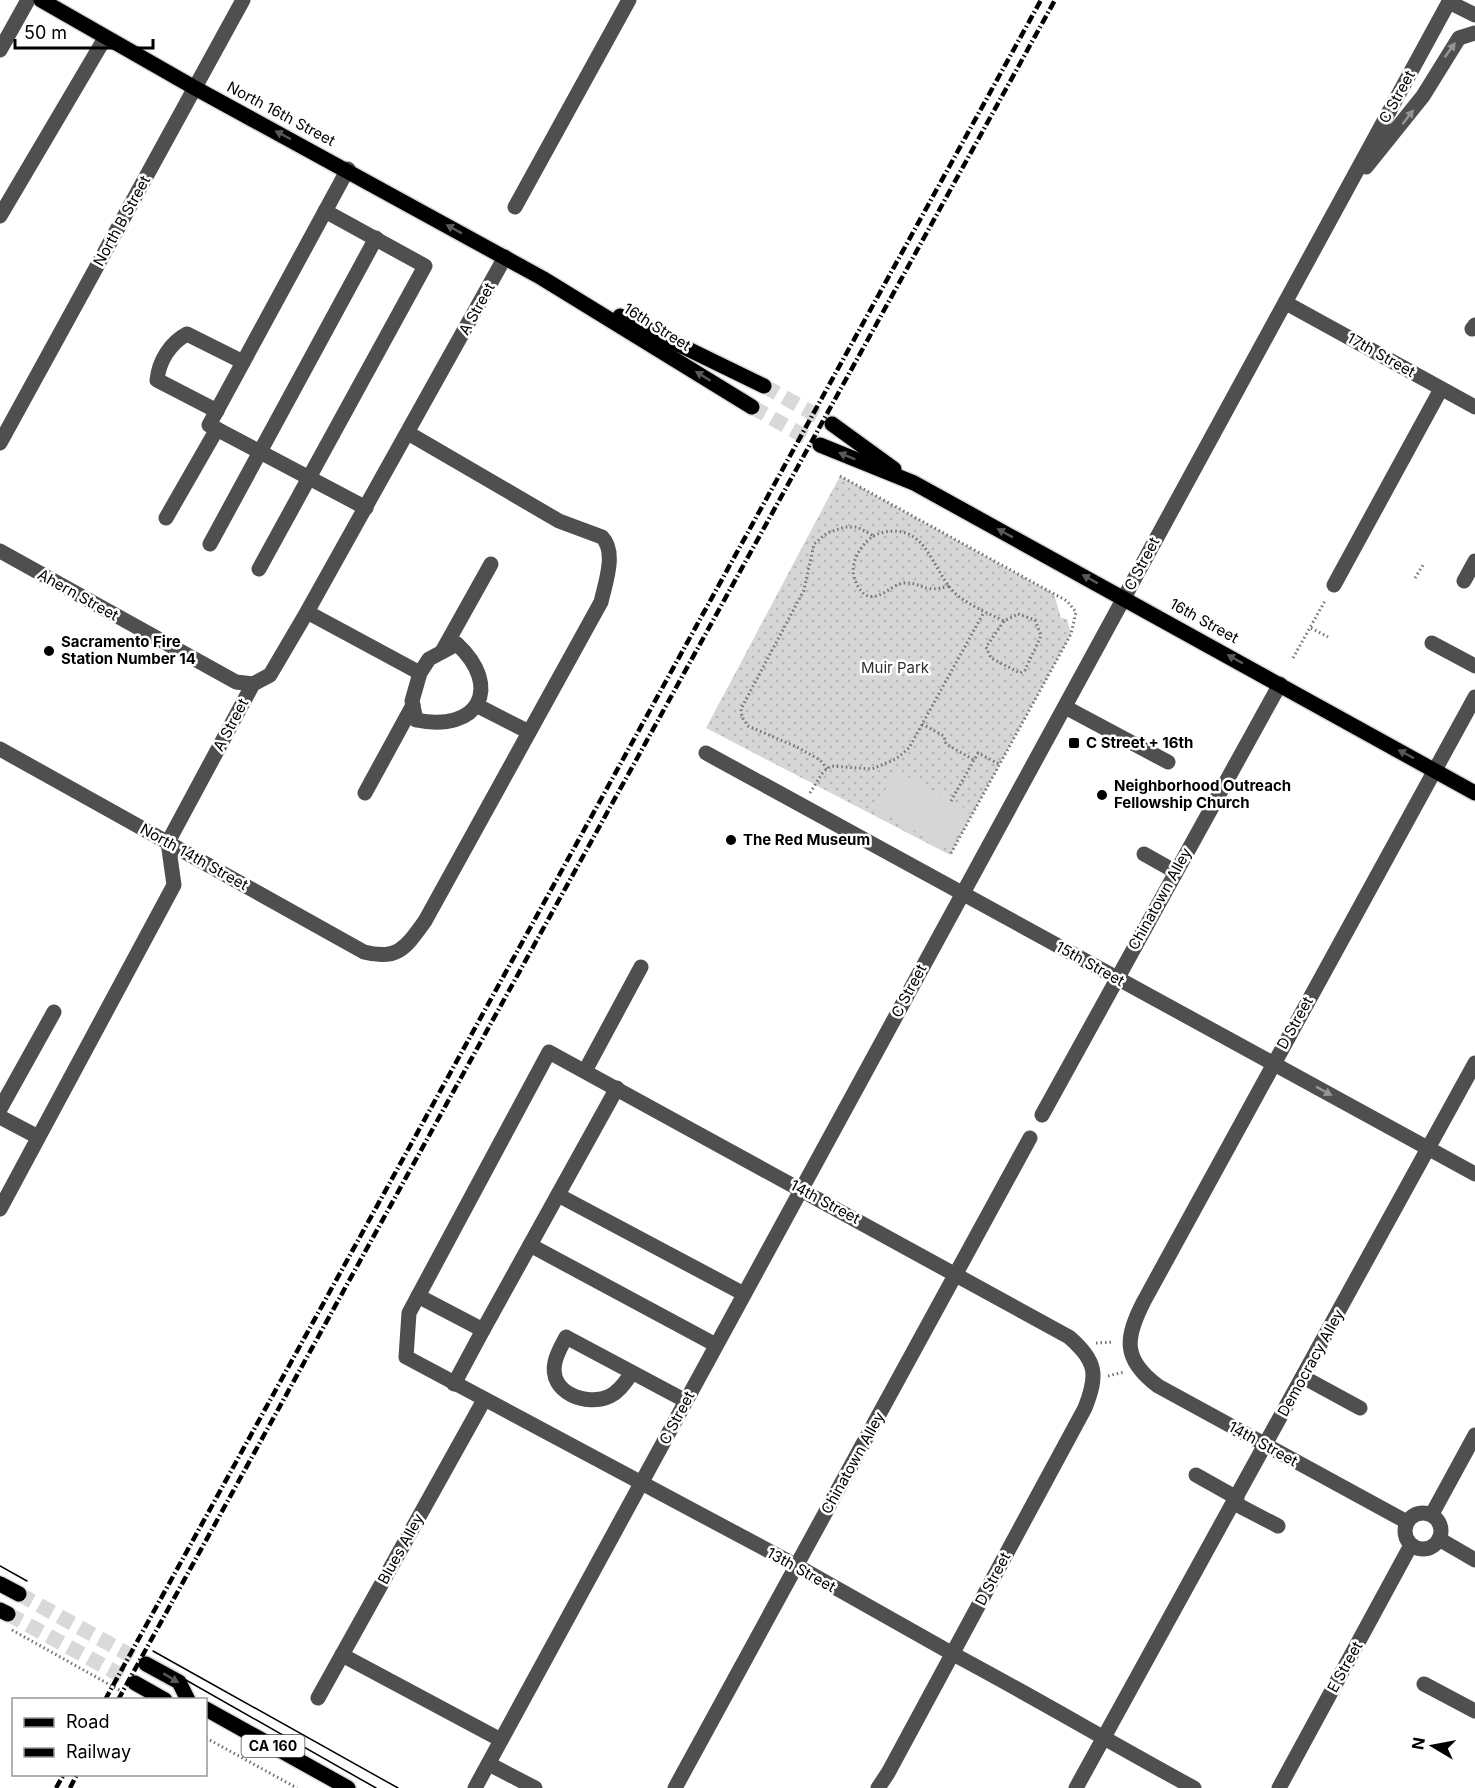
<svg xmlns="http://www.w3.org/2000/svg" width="1475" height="1788" font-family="Inter,sans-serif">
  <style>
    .grass { fill: url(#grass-dots) }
    .garden { fill: #d6d6d6 }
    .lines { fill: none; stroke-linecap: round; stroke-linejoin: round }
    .major-tunnel { stroke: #d9d9d9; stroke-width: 15; stroke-dasharray: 15 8; stroke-linecap: butt }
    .major-casing { stroke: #dbdbdb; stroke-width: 18 }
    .path { stroke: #717171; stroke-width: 3; stroke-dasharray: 1.5 3; stroke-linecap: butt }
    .minor { stroke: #4f4f4f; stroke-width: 15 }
    .major { stroke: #000; stroke-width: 15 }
    .tram { stroke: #000; stroke-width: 1.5 }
    .rail { stroke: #000; stroke-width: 4.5; stroke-dasharray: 9 3 1.5 3; stroke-linecap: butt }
    .oneway { fill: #959595 }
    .oneway2 { fill: #595959 }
    .poi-dot { fill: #000; stroke: #fff; stroke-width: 2 }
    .labels { text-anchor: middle; stroke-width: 5; stroke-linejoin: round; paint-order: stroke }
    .shield { fill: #fff; stroke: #4c4c4c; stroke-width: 1.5 }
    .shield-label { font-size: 14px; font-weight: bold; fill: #000 }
    .street-label { font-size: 15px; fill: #000; stroke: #fff }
    .poi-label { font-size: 15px; font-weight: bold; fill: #000; stroke: #fff; text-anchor: start }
    .park-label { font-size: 15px; fill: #2d2d2d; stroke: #fff }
  </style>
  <defs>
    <pattern id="grass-dots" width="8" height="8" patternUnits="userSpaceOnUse" patternTransform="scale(1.5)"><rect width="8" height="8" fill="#d6d6d6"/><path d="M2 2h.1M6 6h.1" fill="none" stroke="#b6b6b6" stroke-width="1.8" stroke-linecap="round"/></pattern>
  </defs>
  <rect width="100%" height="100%" fill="#fff"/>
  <path class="grass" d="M840 476 1054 594 1061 618 1067 619 1071 634 950 855 706 728Z"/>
  <path class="garden" d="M896 771 970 811 949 850 875 809Z"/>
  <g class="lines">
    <g class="major-tunnel">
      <path d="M764 386 832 424"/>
      <path d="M752 407 820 445"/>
      <path d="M19 1594 146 1664"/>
      <path d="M8 1614 135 1683"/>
    </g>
    <defs>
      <g id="major">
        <path d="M41 0 195 88 542 278 752 407"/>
        <path d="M620 316 764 386"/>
        <path d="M832 424 894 469"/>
        <path d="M820 445 914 483 1475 793"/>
        <path d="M0 1584 19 1594"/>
        <path d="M0 1610 8 1614"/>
        <path d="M146 1664 179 1682 188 1700"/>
        <path d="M135 1683 165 1700"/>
        <path d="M206 1709 348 1788"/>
      </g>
    </defs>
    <use href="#major" class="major-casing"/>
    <g class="path">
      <path d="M840 476 1067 601 1076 612 1071 634 950 855"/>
      <path d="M1415 578 1423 565"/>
      <path d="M949 586C922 594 923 582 904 583 889 584 869 615 855 580 851 570 854 559 860 550 866 540 874 534 885 532 928 524 932 572 956 594 970 606 988 613 1004 621"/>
      <path d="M1018 614 1035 620 1041 636 1025 670 1020 673 991 658 986 647 1004 621Z"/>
      <path d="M1311 628 1328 637"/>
      <path d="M1293 658 1326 599"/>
      <path d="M922 724 944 736 946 744 974 760"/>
      <path d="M827 769 820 760 797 747 748 726 742 717 741 709 804 590 814 544 827 533 845 527H857L874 536"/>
      <path d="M810 793 823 772 831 766 872 769 896 759 909 748 984 612"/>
      <path d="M951 801 978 753 999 764"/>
      <path d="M1096 1343 1114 1342"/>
      <path d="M1108 1376 1124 1372"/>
      <path d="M12 1630 121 1691"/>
      <path d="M206 1738 297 1788"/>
    </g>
    <g class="minor">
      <path d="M1449 2 1475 15"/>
      <path d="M0 50 28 0"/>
      <path d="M1366 167 1423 96 1459 38 1475 33"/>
      <path d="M348 169 209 425 366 508"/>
      <path d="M515 207 629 0"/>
      <path d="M0 216 105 38"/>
      <path d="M1286 303 1475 407"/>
      <path d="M1472 329 1475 325"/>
      <path d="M217 411 157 380C159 361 170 343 187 334L243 362"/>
      <path d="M0 443 243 0"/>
      <path d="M166 518 217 429"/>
      <path d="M210 544 376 238"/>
      <path d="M0 551 236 682 253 684"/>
      <path d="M259 569 425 266 325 211"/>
      <path d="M1464 581 1475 561"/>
      <path d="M1334 585 1441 389"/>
      <path d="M307 612 420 673 412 701 416 720C479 733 503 687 457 644L429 659 420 673"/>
      <path d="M1432 643 1475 666"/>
      <path d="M443 650 491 564"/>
      <path d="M478 706 529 732"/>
      <path d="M1065 707 1168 762"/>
      <path d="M0 749 364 952C398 961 406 947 425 921L601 602C605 584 617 552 602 537L559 521 408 433"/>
      <path d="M706 753 1475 1174"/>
      <path d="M365 793 413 705"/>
      <path d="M1144 854 1176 872"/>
      <path d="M585 1071 641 967"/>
      <path d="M0 1109 54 1012"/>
      <path d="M1042 1115 1280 684"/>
      <path d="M0 1117 38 1137"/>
      <path d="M558 1195 744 1294"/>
      <path d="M0 1209 174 885 168 842 253 684 270 675 307 612 505 257"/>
      <path d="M530 1245 716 1345"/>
      <path d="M418 1296 483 1330 617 1088"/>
      <path d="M632 1373C626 1381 620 1391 610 1396 587 1407 548 1393 555 1362 557 1353 562 1345 566 1337L686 1401"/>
      <path d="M1303 1377 1360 1408"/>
      <path d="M454 1384 483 1330"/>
      <path d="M1196 1475 1237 1498"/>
      <path d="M1234 1503 1278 1526"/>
      <circle cx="1423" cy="1531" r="18"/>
      <path d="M1432 1514 1475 1435"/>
      <path d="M1407 1522 1158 1386C1122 1359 1125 1338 1144 1301L1475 697"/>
      <path d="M1439 1539 1475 1560"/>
      <path d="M342 1655 501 1740"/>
      <path d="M1424 1684 1475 1711"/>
      <path d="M318 1698 484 1400"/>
      <path d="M489 1764 535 1788"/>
      <path d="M475 1788 1450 0"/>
      <path d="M675 1788 1030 1138"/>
      <path d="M878 1788 888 1773 1085 1408C1098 1375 1097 1361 1069 1337L549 1052 409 1313 406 1357 797 1566 953 1654C1034 1697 1113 1744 1194 1788"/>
      <path d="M1076 1788 1475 1063"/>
      <path d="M1279 1788 1411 1545"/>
    </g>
    <use href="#major" class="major"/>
    <g class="tram">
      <path d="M0 1566 27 1581"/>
      <path d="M0 1577 22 1589"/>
      <path d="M153 1651 398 1788"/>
      <path d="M149 1659 376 1788"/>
    </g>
    <g class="rail">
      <path d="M105 1700 1041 0"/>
      <path d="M118 1700 1055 0"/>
      <path d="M56 1788 64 1774"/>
      <path d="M70 1788 77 1774"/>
    </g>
  </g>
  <defs><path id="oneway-solid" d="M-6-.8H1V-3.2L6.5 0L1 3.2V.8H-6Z" transform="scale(1.5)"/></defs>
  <g class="oneway">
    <use href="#oneway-solid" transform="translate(1450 50) rotate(-54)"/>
    <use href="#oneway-solid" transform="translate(1408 117) rotate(-53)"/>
    <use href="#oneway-solid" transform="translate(1324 1091) rotate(29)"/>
  </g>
  <g class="oneway2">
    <use href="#oneway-solid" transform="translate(283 135) rotate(-152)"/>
    <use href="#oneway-solid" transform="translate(454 229) rotate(-151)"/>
    <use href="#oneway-solid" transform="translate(703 376) rotate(-148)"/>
    <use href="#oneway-solid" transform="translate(847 456) rotate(-158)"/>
    <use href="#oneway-solid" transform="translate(1005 533) rotate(-151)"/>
    <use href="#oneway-solid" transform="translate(1090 579) rotate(-151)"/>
    <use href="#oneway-solid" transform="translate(1235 659) rotate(-151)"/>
    <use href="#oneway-solid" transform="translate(1406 754) rotate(-152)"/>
    <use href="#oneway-solid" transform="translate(171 1678) rotate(31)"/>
  </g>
  <g class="poi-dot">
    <circle cx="49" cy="651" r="6"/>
    <rect x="1068" y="737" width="12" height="12" rx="3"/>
    <circle cx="1102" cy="795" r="6"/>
    <circle cx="731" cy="840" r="6"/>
  </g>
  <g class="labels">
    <rect class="shield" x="241.5" y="1735" width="63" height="22" rx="4.5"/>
    <g class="shield-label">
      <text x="273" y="1751">CA 160</text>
    </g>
    <g class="street-label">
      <text transform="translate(1397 97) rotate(-61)" y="5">C Street</text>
      <text transform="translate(281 114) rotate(28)" y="5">North 16th Street</text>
      <text transform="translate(122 221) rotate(-61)" y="5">North B Street</text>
      <text transform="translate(477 309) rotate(-61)" y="5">A Street</text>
      <text transform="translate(657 327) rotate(32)" y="5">16th Street</text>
      <text transform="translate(1381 355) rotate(29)" y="5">17th Street</text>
      <text transform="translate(1142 564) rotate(-62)" y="5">C Street</text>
      <text transform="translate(78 595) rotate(29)" y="5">Ahern Street</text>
      <text transform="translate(1204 621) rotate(29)" y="5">16th Street</text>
      <text transform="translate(231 725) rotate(-62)" y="5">A Street</text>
      <text transform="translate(194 857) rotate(29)" y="5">North 14th Street</text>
      <text transform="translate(1160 899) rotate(-61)" y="5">Chinatown Alley</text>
      <text transform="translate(1090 964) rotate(29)" y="5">15th Street</text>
      <text transform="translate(909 991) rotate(-62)" y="5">C Street</text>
      <text transform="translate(1295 1023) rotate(-61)" y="5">D Street</text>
      <text transform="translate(825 1202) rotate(28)" y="5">14th Street</text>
      <text transform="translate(1311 1363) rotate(-61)" y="5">Democracy Alley</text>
      <text transform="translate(677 1418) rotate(-62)" y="5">C Street</text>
      <text transform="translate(1263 1444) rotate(29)" y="5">14th Street</text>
      <text transform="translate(853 1463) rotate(-61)" y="5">Chinatown Alley</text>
      <text transform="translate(401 1549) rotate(-61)" y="5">Blues Alley</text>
      <text transform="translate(801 1570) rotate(29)" y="5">13th Street</text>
      <text transform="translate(993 1579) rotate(-62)" y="5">D Street</text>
      <text transform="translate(1345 1667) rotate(-61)" y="5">E Street</text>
    </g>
    <g class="poi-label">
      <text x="61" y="647">Sacramento Fire<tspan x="61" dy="17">Station Number 14</tspan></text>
      <text x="1086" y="748">C Street + 16th</text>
      <text x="1114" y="791">Neighborhood Outreach<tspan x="1114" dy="17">Fellowship Church</tspan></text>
      <text x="743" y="845">The Red Museum</text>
    </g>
    <g class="park-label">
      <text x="895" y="673">Muir Park</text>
    </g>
  </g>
  <rect x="12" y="1698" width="195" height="78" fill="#ffffff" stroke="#999999" stroke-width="1.5"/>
  <rect x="24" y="1718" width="30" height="9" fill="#000000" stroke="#999999" stroke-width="1.5"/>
  <text x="66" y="1728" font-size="18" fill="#000000">Road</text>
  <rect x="24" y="1748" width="30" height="9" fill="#000000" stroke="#999999" stroke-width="1.5"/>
  <text x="66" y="1758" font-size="18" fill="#000000">Railway</text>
  <g transform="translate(1433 1746) rotate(280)" stroke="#ffffff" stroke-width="4.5" paint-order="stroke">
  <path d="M0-4.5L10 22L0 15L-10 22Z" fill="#000000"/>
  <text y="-9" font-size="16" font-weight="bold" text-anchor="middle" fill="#000000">N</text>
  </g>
  <path d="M15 39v9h138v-9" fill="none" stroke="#000000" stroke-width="3"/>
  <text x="24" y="39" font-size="18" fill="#000000" stroke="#ffffff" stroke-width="4.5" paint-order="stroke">50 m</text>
</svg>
